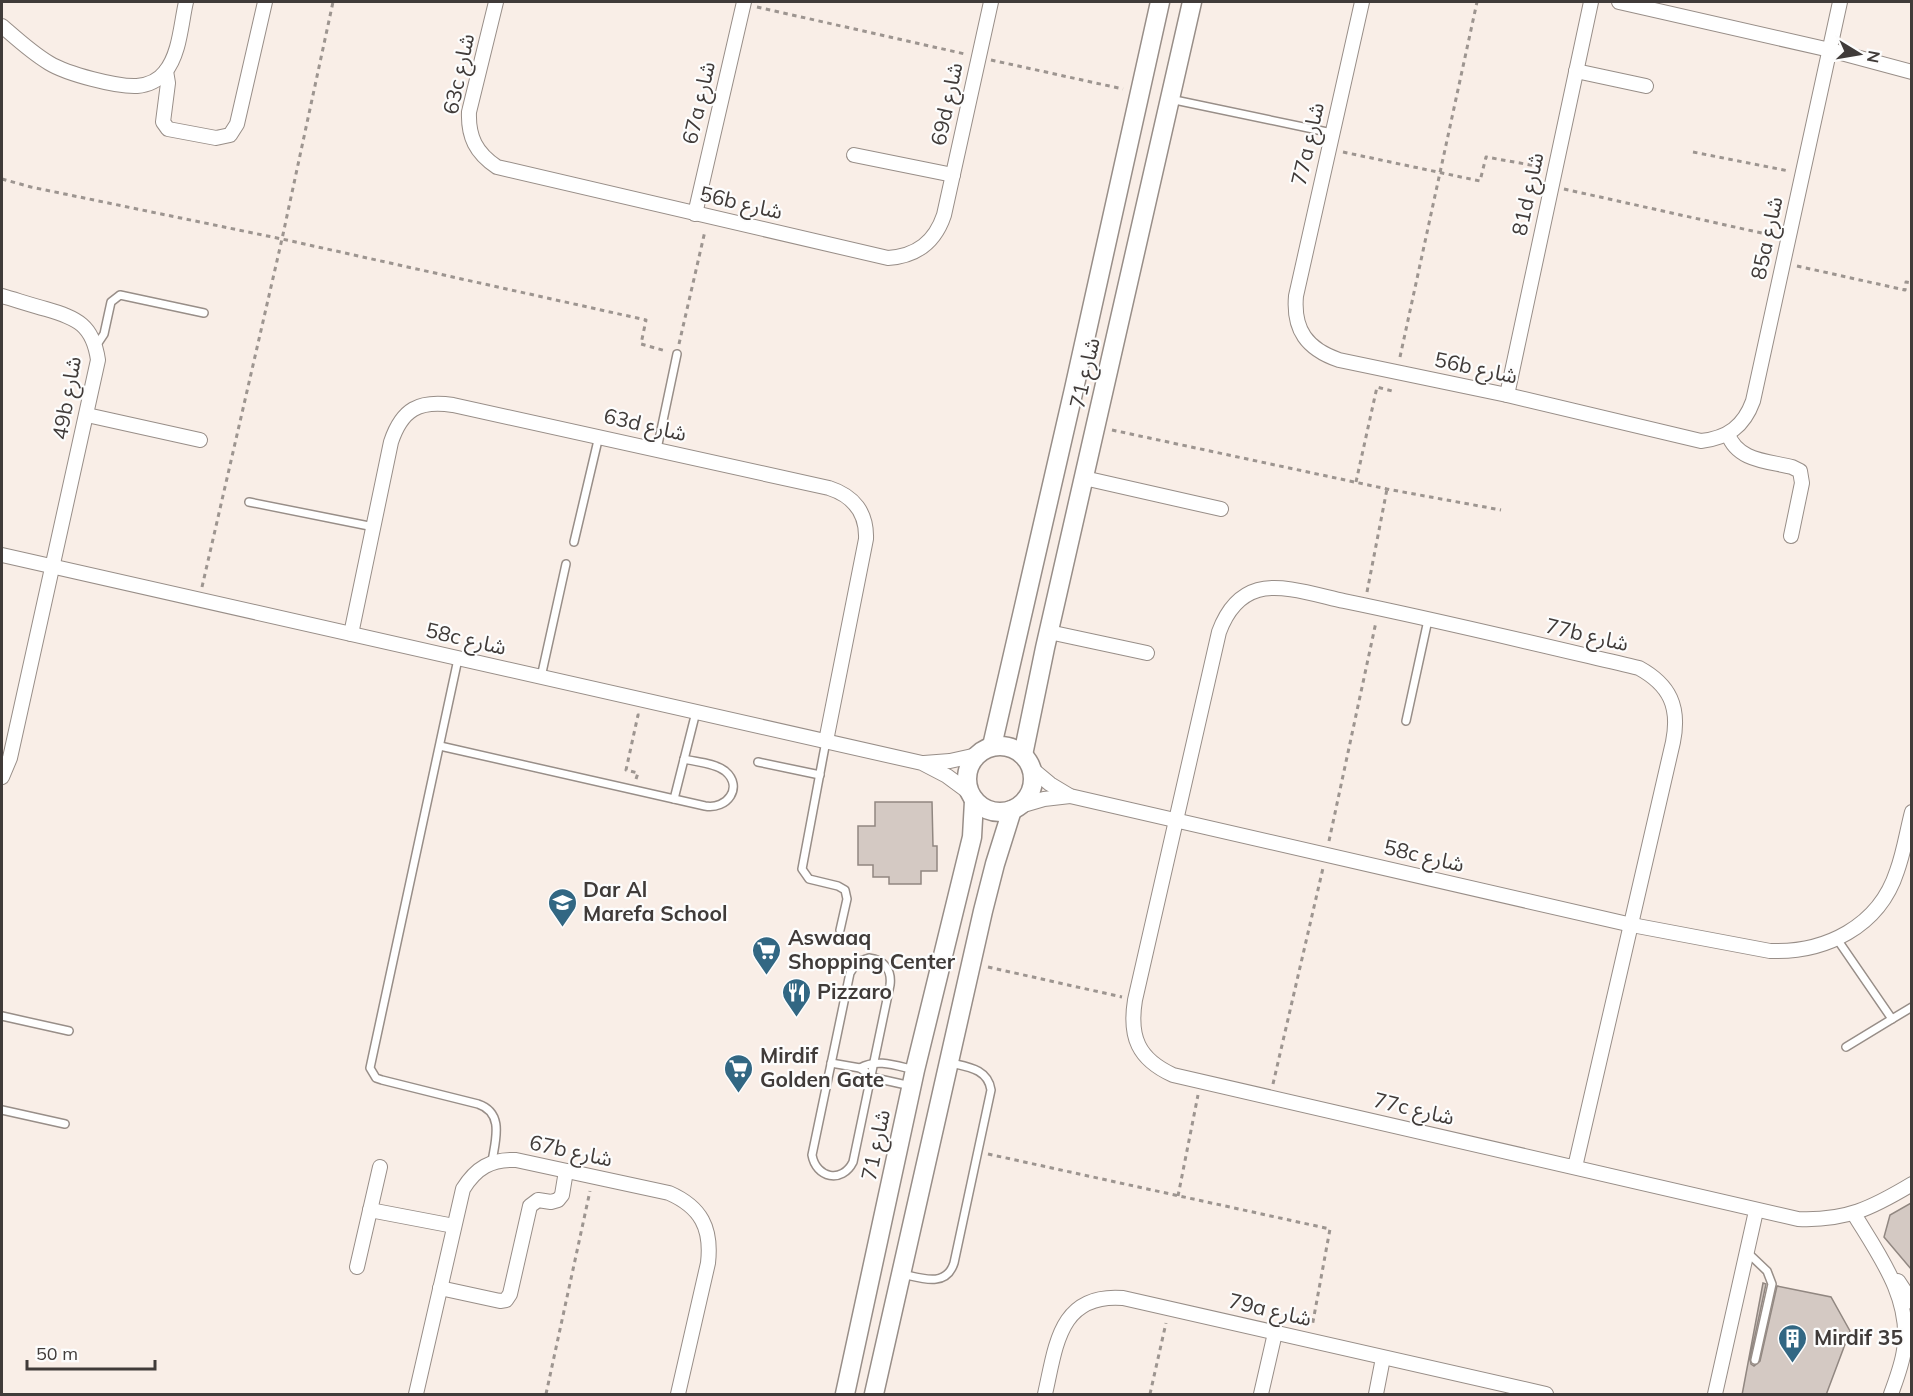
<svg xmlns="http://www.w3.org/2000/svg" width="1913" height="1396" font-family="Mulish,'Noto Sans Arabic',sans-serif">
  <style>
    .building { fill: #d4c9c3; stroke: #918781; stroke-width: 1.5 }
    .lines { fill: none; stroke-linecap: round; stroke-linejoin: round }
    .service-casing { stroke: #988e88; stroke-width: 10 }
    .minor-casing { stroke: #988e88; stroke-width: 16 }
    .tertiary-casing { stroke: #988e88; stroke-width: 21 }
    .path { stroke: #9d9590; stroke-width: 3; stroke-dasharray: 4.5 4.5; stroke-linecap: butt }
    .service { stroke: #fff; stroke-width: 7 }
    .minor { stroke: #fff; stroke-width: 14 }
    .tertiary { stroke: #fff; stroke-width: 18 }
    .labels { text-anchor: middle; stroke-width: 4.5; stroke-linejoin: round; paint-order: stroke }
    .street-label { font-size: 21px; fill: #403b39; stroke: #fdfdfd }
    .poi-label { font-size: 21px; font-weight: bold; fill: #403b39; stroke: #fdfdfd; text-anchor: start }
  </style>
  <rect width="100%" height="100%" fill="#f9eee7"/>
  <g class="building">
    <path d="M875 802H932L933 846H937V871H921V884H889V877H873V865H858V826H875Z"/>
    <path d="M1911 1203V1269L1884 1237 1890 1215Z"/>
    <path d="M1763 1283 1766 1284 1750 1359 1751 1364 1754 1366 1760 1361 1777 1286 1831 1297 1850 1331 1826 1395H1742Z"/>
  </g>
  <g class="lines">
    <defs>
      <g id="service">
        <path d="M1170 99 1332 133"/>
        <path d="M96 346 104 334 111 302 120 295 204 313"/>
        <path d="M657 449 677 354"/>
        <path d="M249 502 374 527"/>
        <path d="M574 542 599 436"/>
        <path d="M458 659 370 1068 376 1078 382 1080 478 1104C505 1113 495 1141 492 1162"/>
        <path d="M541 677 566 564"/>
        <path d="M1406 721 1428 620"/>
        <path d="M826 741 802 869 809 879 838 886 845 890 847 899 840 930"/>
        <path d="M440 746 705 806C727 810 744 787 725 771 715 763 696 762 684 759"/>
        <path d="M758 762 820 775"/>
        <path d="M674 799 696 712"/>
        <path d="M1837 939 1892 1019 1846 1047"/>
        <path d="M869 958C884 960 892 970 890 985L853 1162C842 1184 816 1178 812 1155L850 973 857 962Z"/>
        <path d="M2 1016 69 1031"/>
        <path d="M1892 1019 1912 1007"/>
        <path d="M831 1063 860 1068 875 1078 911 1086"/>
        <path d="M860 1068C877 1058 897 1066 915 1070"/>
        <path d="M2 1110 65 1124"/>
        <path d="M1747 1252 1767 1271 1772 1284 1755 1360"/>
        <path d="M902 1274C921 1278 946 1288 954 1263L991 1090C988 1069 968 1067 951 1063"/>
      </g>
      <g id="minor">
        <path d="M496 2 469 112C468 137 476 153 497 167L888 258C917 256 935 242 944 215L991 2"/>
        <path d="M1362 2 1296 296C1293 330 1307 349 1339 360L1507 395 1701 441C1728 438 1744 426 1753 401L1840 2"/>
        <path d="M1619 2 1830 50 1912 72"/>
        <path d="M2 26C17 39 32 53 49 63 67 74 117 87 137 86 148 85 159 80 165 72 180 54 181 23 186 2"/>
        <path d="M166 71 168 83 163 122 168 129 216 138 230 135 237 124 265 2"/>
        <path d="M1576 71 1646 86"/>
        <path d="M854 155 953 175"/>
        <path d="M695 214 744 2"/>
        <path d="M2 296C16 300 31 305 46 309 77 318 93 325 98 360L10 758 2 777"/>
        <path d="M1507 395 1591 2"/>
        <path d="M87 415 200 440"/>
        <path d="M1728 434C1737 461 1768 461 1792 467L1800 471 1802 483 1791 536"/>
        <path d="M1084 478 1221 509"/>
        <path d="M2 555 922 763 947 776 970 793"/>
        <path d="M1049 632 1147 653"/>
        <path d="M351 634 391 442C402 409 419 400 453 405L829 488C854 496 867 513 866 539L826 741"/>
        <path d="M924 763 950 761 977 755"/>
        <path d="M1032 769 1050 784 1070 796 1632 925 1770 951C1825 953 1879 927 1897 871 1904 852 1907 831 1912 812"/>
        <path d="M1020 806 1044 799 1070 796"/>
        <path d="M1575 1167 1673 742C1680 707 1670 685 1639 668 1541 645 1442 621 1344 601 1320 596 1282 583 1258 590 1237 596 1226 613 1219 632L1135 1000C1129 1037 1138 1059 1173 1075L1798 1219C1846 1221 1872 1208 1912 1184"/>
        <path d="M370 1210 454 1226"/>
        <path d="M1854 1214C1879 1255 1912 1299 1904 1350 1902 1365 1896 1380 1891 1394"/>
        <path d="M357 1267 380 1167"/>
        <path d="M1898 1281 1912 1302"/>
        <path d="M440 1288 500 1301 506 1300 510 1294 530 1206 538 1200 551 1202 558 1200 562 1195 566 1171"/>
        <path d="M416 1394 463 1189C476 1168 491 1159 516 1160L669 1193C701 1207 712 1228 708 1263L678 1394"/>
        <path d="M1045 1394C1056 1346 1059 1293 1123 1298L1546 1394"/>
        <path d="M1261 1394 1275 1333"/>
        <path d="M1376 1394 1383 1358"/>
        <path d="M1715 1394 1756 1211"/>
      </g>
      <g id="tertiary">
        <circle cx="1000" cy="779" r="33"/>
        <path d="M992 746 1074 389 1160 2"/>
        <path d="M1023 755 1045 648 1192 2"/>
        <path d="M845 1394 915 1070 972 837 974 801"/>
        <path d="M874 1394 983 911 995 864 1012 810"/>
      </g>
    </defs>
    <use href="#service" class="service-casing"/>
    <use href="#minor" class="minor-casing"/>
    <use href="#tertiary" class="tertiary-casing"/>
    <g class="path">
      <path d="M757 7 965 54"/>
      <path d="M991 60 1123 89"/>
      <path d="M1343 152 1480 181 1486 157 1542 167"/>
      <path d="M1693 152 1789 171"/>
      <path d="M2 179 31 187 282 239 646 320 641 344 666 351"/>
      <path d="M1564 189 1775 236"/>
      <path d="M1797 266 1905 290 1906 282 1912 283"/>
      <path d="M679 344 705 231"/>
      <path d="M1400 357 1477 2"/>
      <path d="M1112 430 1387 489 1501 510"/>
      <path d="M1356 482 1377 387 1392 391 1393 387"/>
      <path d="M202 587 282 239 333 2"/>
      <path d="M1367 592 1387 489"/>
      <path d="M636 779 638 773 626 770 638 715H640"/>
      <path d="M1329 841 1376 622"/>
      <path d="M988 967 1122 997"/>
      <path d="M1273 1084 1323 868"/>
      <path d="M988 1154 1330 1229 1312 1327"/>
      <path d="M1178 1196 1198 1095"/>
      <path d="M546 1394 590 1191"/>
      <path d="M1150 1394 1166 1323"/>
    </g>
    <use href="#service" class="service"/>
    <use href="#minor" class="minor"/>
    <use href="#tertiary" class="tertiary"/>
  </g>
  <defs>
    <symbol id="school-pin" viewBox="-11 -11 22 30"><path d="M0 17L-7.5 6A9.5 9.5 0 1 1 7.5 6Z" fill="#326783" stroke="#fdfdfd"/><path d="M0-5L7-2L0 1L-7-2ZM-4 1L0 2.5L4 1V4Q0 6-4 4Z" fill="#fff"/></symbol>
    <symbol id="supermarket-pin" viewBox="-11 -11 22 30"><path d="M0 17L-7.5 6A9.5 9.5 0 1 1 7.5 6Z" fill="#326783" stroke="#fdfdfd"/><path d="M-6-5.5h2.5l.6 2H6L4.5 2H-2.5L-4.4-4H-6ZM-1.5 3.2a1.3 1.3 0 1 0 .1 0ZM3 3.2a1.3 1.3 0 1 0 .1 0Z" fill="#fff"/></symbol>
    <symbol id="restaurant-pin" viewBox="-11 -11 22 30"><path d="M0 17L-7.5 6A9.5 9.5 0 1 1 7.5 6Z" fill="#326783" stroke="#fdfdfd"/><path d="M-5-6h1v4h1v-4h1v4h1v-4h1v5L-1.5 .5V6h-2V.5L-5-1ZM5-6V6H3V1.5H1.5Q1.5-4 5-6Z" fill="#fff"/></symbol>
    <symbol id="building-pin" viewBox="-11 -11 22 30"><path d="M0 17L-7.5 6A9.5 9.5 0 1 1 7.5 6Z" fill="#326783" stroke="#fdfdfd"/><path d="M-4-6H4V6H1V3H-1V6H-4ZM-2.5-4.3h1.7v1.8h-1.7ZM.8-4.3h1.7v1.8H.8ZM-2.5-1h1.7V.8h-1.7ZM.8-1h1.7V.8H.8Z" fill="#fff"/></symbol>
  </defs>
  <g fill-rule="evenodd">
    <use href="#school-pin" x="546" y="886" width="33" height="45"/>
    <use href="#supermarket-pin" x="750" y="934" width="33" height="45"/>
    <use href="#restaurant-pin" x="780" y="976" width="33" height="45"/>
    <use href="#supermarket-pin" x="722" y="1052" width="33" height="45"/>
    <use href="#building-pin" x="1776" y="1322" width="33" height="45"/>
  </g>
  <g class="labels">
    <g class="street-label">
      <text transform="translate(459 74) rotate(-78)" y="7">63c شارع</text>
      <text transform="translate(699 103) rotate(-77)" y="7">67a شارع</text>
      <text transform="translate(947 104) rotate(-78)" y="7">69d شارع</text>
      <text transform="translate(1308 144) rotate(-77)" y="7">77a شارع</text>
      <text transform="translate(1528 194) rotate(-78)" y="7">81d شارع</text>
      <text transform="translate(741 203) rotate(13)" y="7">56b شارع</text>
      <text transform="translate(1767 238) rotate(-78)" y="7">85a شارع</text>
      <text transform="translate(1476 368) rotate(12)" y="7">56b شارع</text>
      <text transform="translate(1085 373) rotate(-77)" y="7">شارع 71</text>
      <text transform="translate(67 398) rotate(-80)" y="7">49b شارع</text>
      <text transform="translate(645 425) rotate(13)" y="7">63d شارع</text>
      <text transform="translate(1587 635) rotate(13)" y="7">77b شارع</text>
      <text transform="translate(466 639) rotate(13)" y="7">58c شارع</text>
      <text transform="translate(1424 856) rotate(13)" y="7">58c شارع</text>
      <text transform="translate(1414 1109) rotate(13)" y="7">77c شارع</text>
      <text transform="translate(876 1145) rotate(-78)" y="7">شارع 71</text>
      <text transform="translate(571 1151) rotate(12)" y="7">67b شارع</text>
      <text transform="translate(1270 1310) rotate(13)" y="7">79a شارع</text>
    </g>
    <g class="poi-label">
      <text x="583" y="897">Dar Al<tspan x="583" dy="24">Marefa School</tspan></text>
      <text x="788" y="945">Aswaaq<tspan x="788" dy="24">Shopping Center</tspan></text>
      <text x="817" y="999">Pizzaro</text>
      <text x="760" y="1063">Mirdif<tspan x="760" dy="24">Golden Gate</tspan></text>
      <text x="1814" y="1345">Mirdif 35</text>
    </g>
  </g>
  <rect width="1913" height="1396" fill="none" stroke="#403b39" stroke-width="6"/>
  <g transform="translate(1859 54) rotate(101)" stroke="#fdfdfd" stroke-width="4.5" paint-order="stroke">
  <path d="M0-4.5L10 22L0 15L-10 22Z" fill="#403b39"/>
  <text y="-9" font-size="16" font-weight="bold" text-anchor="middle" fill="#403b39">N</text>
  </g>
  <path d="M27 1360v9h128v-9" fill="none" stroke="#403b39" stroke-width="3"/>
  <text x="36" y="1360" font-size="18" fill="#403b39" stroke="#fdfdfd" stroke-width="4.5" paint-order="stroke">50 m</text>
</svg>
